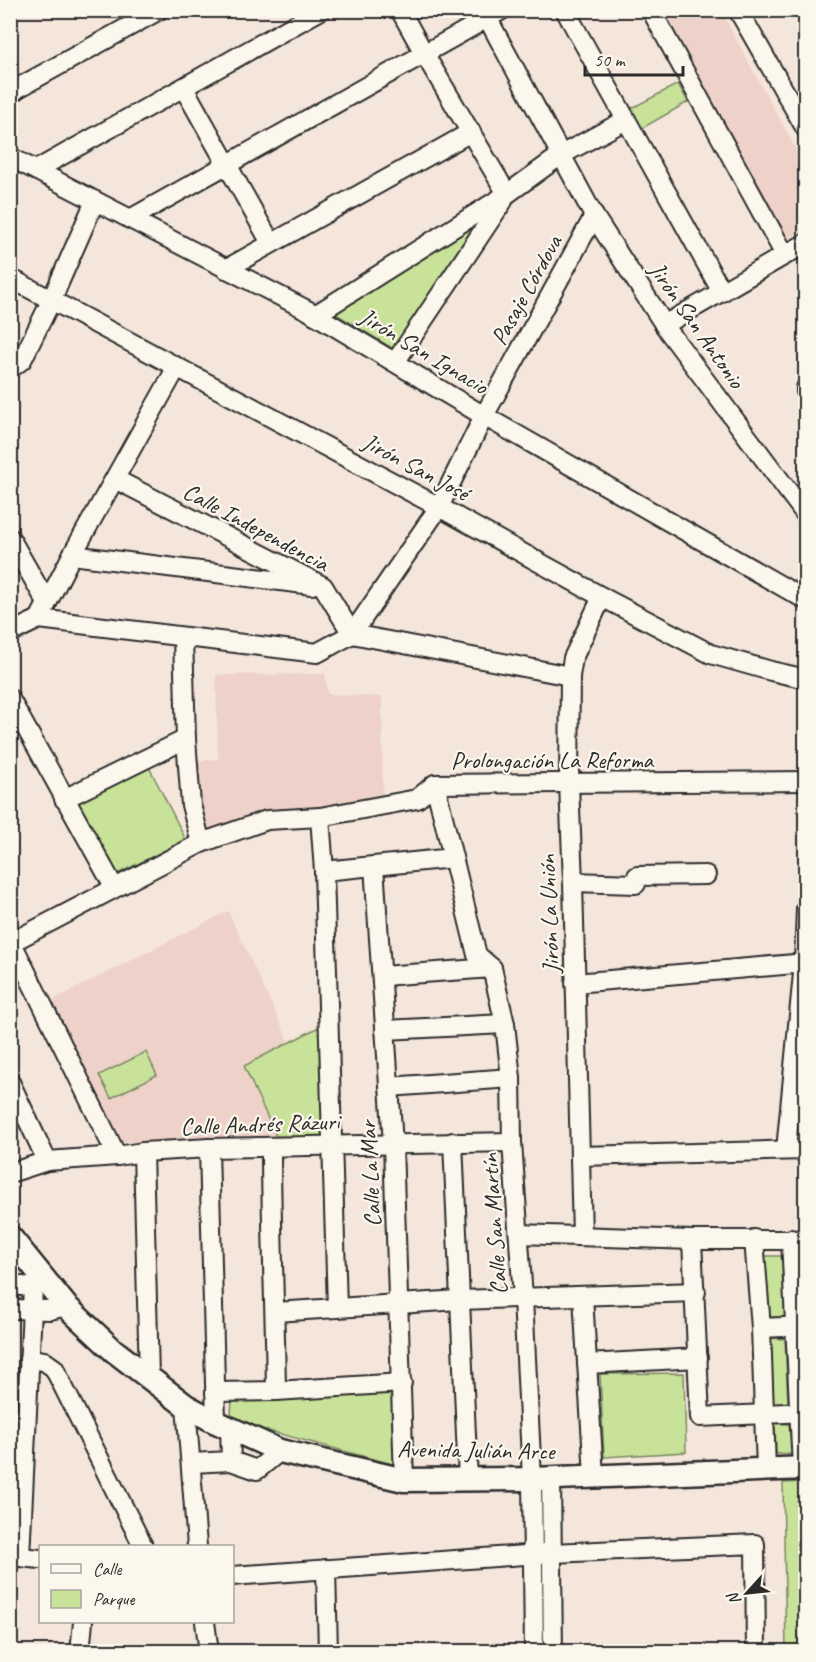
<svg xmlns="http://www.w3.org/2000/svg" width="816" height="1662" font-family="Caveat,sans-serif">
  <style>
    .built { fill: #eed2c9 }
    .green { fill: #c8e299; stroke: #7a8662; stroke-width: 1.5 }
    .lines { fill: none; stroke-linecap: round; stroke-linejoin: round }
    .minor-casing { stroke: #2b2b2b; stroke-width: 22 }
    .major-casing { stroke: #2b2b2b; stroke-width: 27 }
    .minor { stroke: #fbf7ec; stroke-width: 18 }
    .major { stroke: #fbf7ec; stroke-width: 22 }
    .labels { text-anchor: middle; stroke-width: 4.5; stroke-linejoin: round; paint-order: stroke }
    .street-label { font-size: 24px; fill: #2b2b2b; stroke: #fbf7ec }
  </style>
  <rect width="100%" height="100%" fill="#f5e6dc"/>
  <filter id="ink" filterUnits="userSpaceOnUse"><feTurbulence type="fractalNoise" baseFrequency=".0167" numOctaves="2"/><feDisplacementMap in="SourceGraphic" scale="12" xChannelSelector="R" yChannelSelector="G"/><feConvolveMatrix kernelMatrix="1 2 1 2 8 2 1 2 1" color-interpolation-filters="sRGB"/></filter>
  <g filter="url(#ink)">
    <g class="built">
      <path d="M659 11H721L805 166V229L786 241Z"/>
      <path d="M325 674 328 694 382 697 383 800 262 811 204 835 195 761 218 759 216 675Z"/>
      <path d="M228 911 289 1042 245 1066 276 1136 121 1142 49 1002Z"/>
    </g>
    <g class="green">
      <path d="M678 84 688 102 639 130 628 110Z"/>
      <path d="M499 203 395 350 331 311Z"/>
      <path d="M148 765 186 840 113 876 75 801Z"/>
      <path d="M319 1027 323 1138 276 1136 244 1066Z"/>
      <path d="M146 1052 157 1075 111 1098 99 1075Z"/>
      <path d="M765 1256H782L787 1317H767Z"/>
      <path d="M768 1338 785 1339 788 1402 772 1405Z"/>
      <path d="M684 1373 686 1452 604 1457 600 1374Z"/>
      <path d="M395 1388 396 1465 236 1422 231 1416 232 1398Z"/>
      <path d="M775 1423 789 1424 792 1454H776Z"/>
      <path d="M805 1482V1651H786L783 1483Z"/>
    </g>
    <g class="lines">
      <defs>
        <g id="minor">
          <path d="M400 10 425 55 507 194"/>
          <path d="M565 10 722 292"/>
          <path d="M651 10 785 255"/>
          <path d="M738 10 806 129"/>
          <path d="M488 19 594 216 669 332 806 515"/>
          <path d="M184 88 271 243"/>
          <path d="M10 95 18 88 159 10"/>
          <path d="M10 157 309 311 484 416 806 600"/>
          <path d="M36 170 321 10"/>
          <path d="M130 219 502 10"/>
          <path d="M226 269 471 132"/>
          <path d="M10 278 439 507 602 597 711 654 771 671 806 679"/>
          <path d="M315 315 507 194 561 155 626 120"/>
          <path d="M664 325 806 243"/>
          <path d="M396 361 503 201"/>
          <path d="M10 369 22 360 52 299 95 201"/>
          <path d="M806 388V391"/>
          <path d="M115 479 323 586 352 634 570 676"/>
          <path d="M10 538 47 603"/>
          <path d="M72 555 312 585"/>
          <path d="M39 619 72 555 177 367"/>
          <path d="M10 633 39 619 317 653 352 634 439 507 484 416 594 216"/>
          <path d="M183 637 186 739 191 805 201 843"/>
          <path d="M10 699 114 887"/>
          <path d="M435 784 477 955 492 968"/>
          <path d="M64 799 186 739"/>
          <path d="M320 817 324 871 337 1308"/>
          <path d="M374 866 393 1144 404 1480"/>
          <path d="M324 871 453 858"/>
          <path d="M573 882 636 884 637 876 706 875"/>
          <path d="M10 939 117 1156"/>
          <path d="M10 943 201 843 267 820 320 817 417 799 435 784 806 781"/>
          <path d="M492 968 505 1024 511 1078 512 1142 523 1298 532 1479 534 1652"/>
          <path d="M382 976 492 968"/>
          <path d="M575 983 806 963"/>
          <path d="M385 1030 505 1024"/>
          <path d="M10 1082 47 1161"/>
          <path d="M389 1087 511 1078"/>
          <path d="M453 1142 468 1480"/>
          <path d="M271 1147C271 1229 275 1310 276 1391"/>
          <path d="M209 1148 216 1422"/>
          <path d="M786 1150 804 963 806 908"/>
          <path d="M143 1152 149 1376"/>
          <path d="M580 1156 806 1150"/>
          <path d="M10 1173 47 1161 117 1156 143 1152 209 1148 512 1142"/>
          <path d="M519 1234 692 1240H806"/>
          <path d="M582 1236 573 882 569 784 570 676 573 658 602 597"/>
          <path d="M754 1239 761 1328 766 1469"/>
          <path d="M791 1239 802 1468"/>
          <path d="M692 1240 700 1417 806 1412"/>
          <path d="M10 1285 33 1287 44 1283"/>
          <path d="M583 1297 594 1476"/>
          <path d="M10 1309 50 1310 66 1306"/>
          <path d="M275 1312 460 1300 696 1292"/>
          <path d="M761 1328 806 1326"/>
          <path d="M29 1359 44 1361 54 1368 143 1546"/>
          <path d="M587 1364 698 1358"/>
          <path d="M215 1392 276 1391 402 1383"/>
          <path d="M186 1406 197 1546"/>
          <path d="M230 1428 231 1461 257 1470 280 1451"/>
          <path d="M191 1463 231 1461"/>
          <path d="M551 1478 553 1652"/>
          <path d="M10 1556 40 1559"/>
          <path d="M20 1557 33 1287"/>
          <path d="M326 1569 328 1652"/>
          <path d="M232 1576 552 1553 755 1544 756 1652"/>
          <path d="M205 1622 209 1652"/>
          <path d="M80 1652 83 1622"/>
        </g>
        <path id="major" d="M10 1237 66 1306 113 1350 186 1406 216 1422 280 1451 404 1480 532 1479 806 1468"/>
      </defs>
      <use href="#minor" class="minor-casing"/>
      <use href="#major" class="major-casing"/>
      <use href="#minor" class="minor"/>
      <use href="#major" class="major"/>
    </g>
  </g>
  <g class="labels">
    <g class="street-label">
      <text transform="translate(526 290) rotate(-61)" y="8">Pasaje Córdova</text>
      <text transform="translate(697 325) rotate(55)" y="8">Jirón San Antonio</text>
      <text transform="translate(424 351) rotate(31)" y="8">Jirón San Ignacio</text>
      <text transform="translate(416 467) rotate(28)" y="8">Jirón San José</text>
      <text transform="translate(256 527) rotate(28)" y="8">Calle Independencia</text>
      <text x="552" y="768">Prolongación La Reforma</text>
      <text transform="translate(549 914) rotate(-92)" y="8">Jirón La Unión</text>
      <text transform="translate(260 1124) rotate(-2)" y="8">Calle Andrés Rázuri</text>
      <text transform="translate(370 1174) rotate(-93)" y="8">Calle La Mar</text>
      <text transform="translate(494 1224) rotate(-94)" y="8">Calle San Martín</text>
      <text transform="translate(476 1450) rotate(1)" y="8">Avenida Julián Arce</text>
    </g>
  </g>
  <rect width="816" height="1662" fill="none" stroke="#fbf7ec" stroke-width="36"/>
  <rect x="18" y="18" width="780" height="1626" fill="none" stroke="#2b2b2b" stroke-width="2" filter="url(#ink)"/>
  <rect x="39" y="1545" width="195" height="78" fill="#fbf7ec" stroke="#a8a59f" stroke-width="1.5"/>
  <rect x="51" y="1564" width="30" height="9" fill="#fbf7ec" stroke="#a8a59f" stroke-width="1.5"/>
  <text x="93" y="1575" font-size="18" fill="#2b2b2b">Calle</text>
  <rect x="51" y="1590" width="30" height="18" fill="#c8e299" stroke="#a8a59f" stroke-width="1.5"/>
  <text x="93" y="1605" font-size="18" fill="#2b2b2b">Parque</text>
  <g transform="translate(747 1593) rotate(243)" stroke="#fbf7ec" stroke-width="4.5" paint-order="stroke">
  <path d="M0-4.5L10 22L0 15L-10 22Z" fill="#2b2b2b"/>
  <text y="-9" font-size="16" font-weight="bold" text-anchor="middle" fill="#2b2b2b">N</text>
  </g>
  <path d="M585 66v9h98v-9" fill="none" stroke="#2b2b2b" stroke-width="3"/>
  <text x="594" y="66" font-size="18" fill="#2b2b2b" stroke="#fbf7ec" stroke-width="4.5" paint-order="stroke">50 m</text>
</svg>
